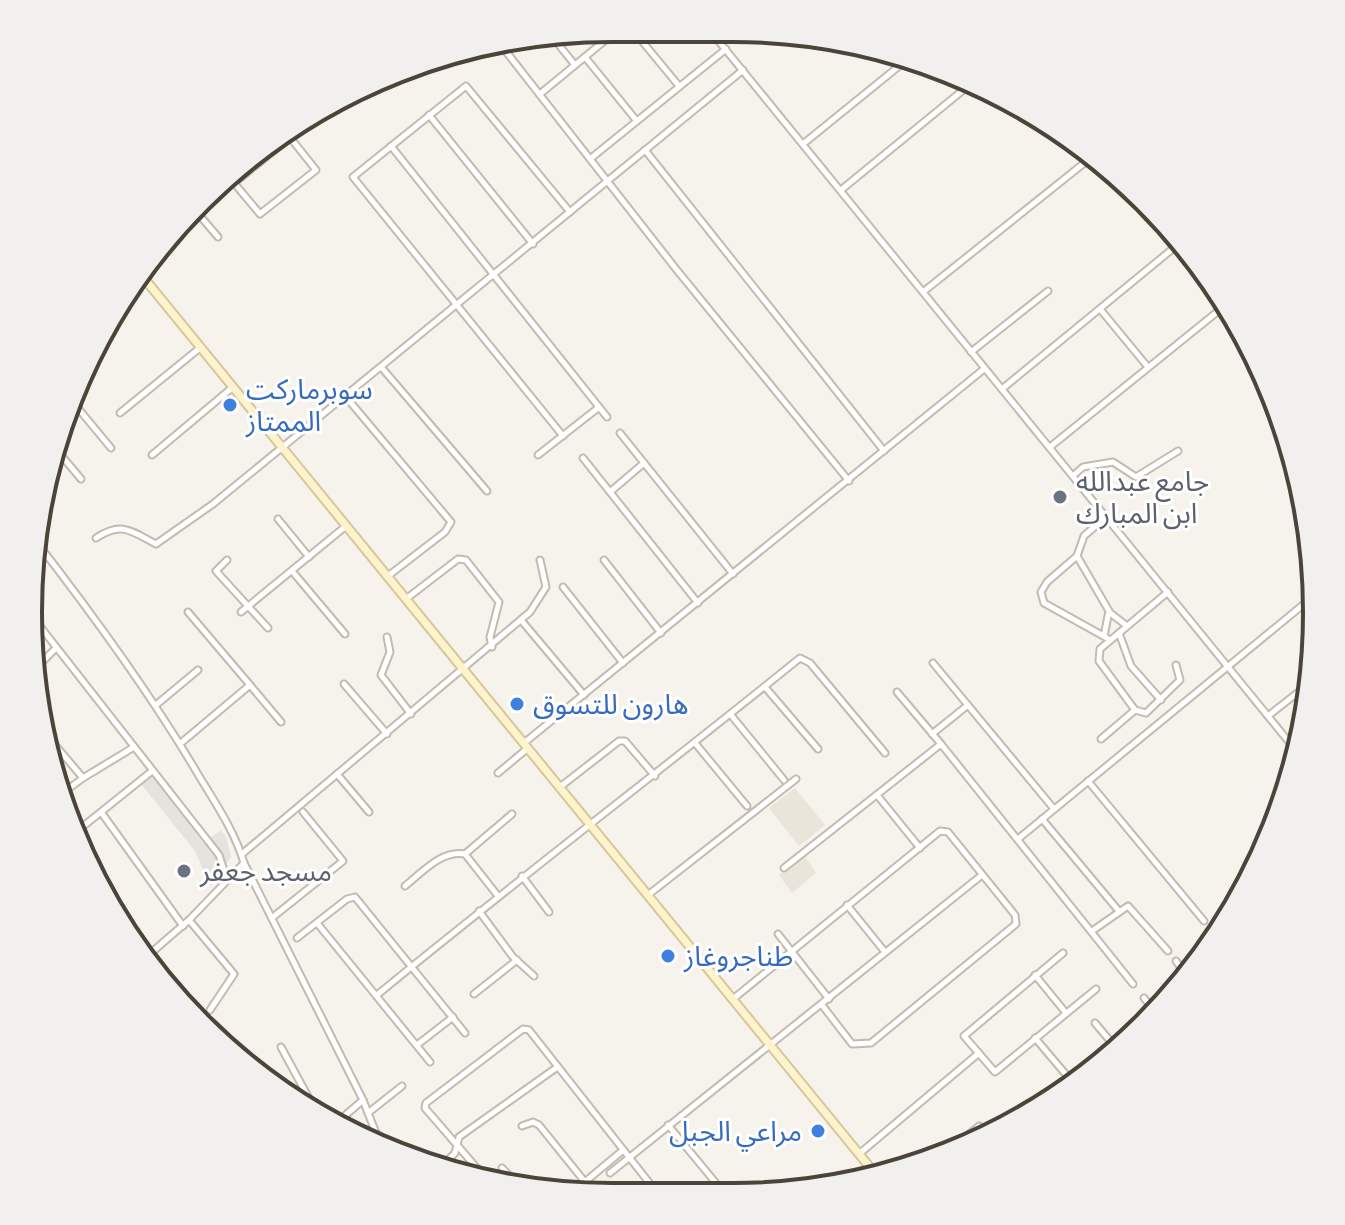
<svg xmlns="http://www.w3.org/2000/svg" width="1345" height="1225" font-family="'Alegreya Sans','Noto Sans Arabic',sans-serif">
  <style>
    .residential { fill: #eae5da }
    .parking { fill: #e5e3e0 }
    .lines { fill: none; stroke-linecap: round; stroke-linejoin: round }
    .street-casing { stroke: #c2bbae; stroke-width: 9 }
    .secondary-casing { stroke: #d6c79b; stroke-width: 11 }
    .street { stroke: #fff; stroke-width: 5 }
    .secondary { stroke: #fff3cd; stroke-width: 7 }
    .shop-dot { fill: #3f7fe0; stroke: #fff; stroke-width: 3 }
    .worship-dot { fill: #6b7280; stroke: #fff; stroke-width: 3 }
    .labels { text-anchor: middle; stroke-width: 6; stroke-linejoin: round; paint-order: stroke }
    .shop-label { font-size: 28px; fill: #366cbe; stroke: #fff; text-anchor: start }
    .worship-label { font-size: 28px; fill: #5b616d; stroke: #fff; text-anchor: start }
    .rim { fill: none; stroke: #4b4439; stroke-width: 4 }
  </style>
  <rect width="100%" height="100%" fill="#f6f3ec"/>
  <g class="residential">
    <path d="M795 788 825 825 799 846 769 808Z"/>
    <path d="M804 855 816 873 792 893 779 875Z"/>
  </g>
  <path class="parking" d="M152 775 203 843 221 830 226 837 231 857 210 886 195 851 141 784Z"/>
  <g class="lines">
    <defs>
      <g id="street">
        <path d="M605 29 611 36"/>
        <path d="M632 29 679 86"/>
        <path d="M712 33 1298 753"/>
        <path d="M550 34 575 65"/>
        <path d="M497 40 676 269 849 481"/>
        <path d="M585 57 636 120"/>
        <path d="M540 94 620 28"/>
        <path d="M429 115 533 244"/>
        <path d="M803 144 909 58"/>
        <path d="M391 146 607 417"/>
        <path d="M645 150 884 451"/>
        <path d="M590 159 726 49"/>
        <path d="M229 177 260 214 316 170 285 131"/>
        <path d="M234 183 339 98"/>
        <path d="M841 190 973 82"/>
        <path d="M195 210 218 237"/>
        <path d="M923 292 1093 156"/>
        <path d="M1223 307 1240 328"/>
        <path d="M1100 309 1147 366"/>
        <path d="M971 352 1048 291"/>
        <path d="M382 368 487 491"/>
        <path d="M1002 389 1181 242"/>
        <path d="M346 397 451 522 445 532 388 576"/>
        <path d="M72 401 111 448"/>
        <path d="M120 413 201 347"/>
        <path d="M620 433 733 574"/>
        <path d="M563 436 353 177 466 86 570 212"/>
        <path d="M1050 447 1227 304"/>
        <path d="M56 449 81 479"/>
        <path d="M152 455 233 387"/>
        <path d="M538 455 598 408"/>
        <path d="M583 458 698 603"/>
        <path d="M1074 475 1083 467 1113 462 1136 477 1178 451"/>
        <path d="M610 492 644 463"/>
        <path d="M278 519 309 557"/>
        <path d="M96 538C122 521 131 531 156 544L213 504 743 70"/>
        <path d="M35 540C94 616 151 694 199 776 216 804 235 832 244 863L189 920 144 959"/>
        <path d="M1077 556 1047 582 1041 592 1044 603 1107 638"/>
        <path d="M227 560 216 571 268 628"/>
        <path d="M604 560 661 633"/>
        <path d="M292 571 345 634"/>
        <path d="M563 587 623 663"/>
        <path d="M406 599 458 559 466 560 499 602 490 637 492 647"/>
        <path d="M28 611 219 855 227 880"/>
        <path d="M241 612 346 526"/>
        <path d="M1109 612 1127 626"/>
        <path d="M521 620 584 695"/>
        <path d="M1119 633 1131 666 1161 700"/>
        <path d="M1104 636 1109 611 1077 556 1084 536 1107 516"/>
        <path d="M387 637 390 652 381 675 411 714"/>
        <path d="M933 663 1054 809"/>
        <path d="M34 670 56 648"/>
        <path d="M344 684 387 734"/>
        <path d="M250 685 281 722"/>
        <path d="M765 687 818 749"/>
        <path d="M897 692 941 744"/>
        <path d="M156 705 198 670"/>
        <path d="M1135 710 1099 661 1100 649 1168 592"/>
        <path d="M731 715 784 780"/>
        <path d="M1268 716 1310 683"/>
        <path d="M39 726 83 778 134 747"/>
        <path d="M932 734 968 705"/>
        <path d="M1101 739 1135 710 1146 713 1180 680 1176 665"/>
        <path d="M181 743 250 685 188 612"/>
        <path d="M524 743 984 369"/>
        <path d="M695 743 747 806"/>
        <path d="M152 771 101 812 183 926"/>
        <path d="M498 773 528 748"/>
        <path d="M337 774 369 812"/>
        <path d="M1088 781 1204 921"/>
        <path d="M560 787 619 741H625L655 776"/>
        <path d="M60 795 83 778"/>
        <path d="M877 795 920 848"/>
        <path d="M1042 819 1118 910"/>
        <path d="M72 835 101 812"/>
        <path d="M1018 839 1315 595"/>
        <path d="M242 854 530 612 546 587 540 560"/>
        <path d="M465 854 512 814"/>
        <path d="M244 863 363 1100 381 1146"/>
        <path d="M784 868 941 744 1133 984"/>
        <path d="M522 876 549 912"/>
        <path d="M405 886C423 872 441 850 465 854L498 896"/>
        <path d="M648 895 796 779"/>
        <path d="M847 905 885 952"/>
        <path d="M479 911 513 957 534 976"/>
        <path d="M117 913 148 956"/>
        <path d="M273 917 343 861 303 812"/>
        <path d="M189 920 234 974 210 1010"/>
        <path d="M317 923 430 1062"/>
        <path d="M1212 930 1218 938"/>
        <path d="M1092 931 1128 906 1168 951"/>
        <path d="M778 934 829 999"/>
        <path d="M297 938 347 899 355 897 465 1033"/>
        <path d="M1063 953 964 1036 995 1072 1096 989"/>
        <path d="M1176 961 1187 976"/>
        <path d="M1035 975 1066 1013"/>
        <path d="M474 994 517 960"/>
        <path d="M377 995C517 880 660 771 800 658L810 663 885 753"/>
        <path d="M1144 998 1156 1013"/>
        <path d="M733 999 940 831 948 832 1015 915 1016 924 871 1043 852 1044 822 1005"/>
        <path d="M1095 1023 1117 1049"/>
        <path d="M1035 1038 1074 1084"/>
        <path d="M417 1045 453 1017"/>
        <path d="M281 1047 319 1117"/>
        <path d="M368 1113 402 1086"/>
        <path d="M334 1125 363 1100"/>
        <path d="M668 1125 720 1188"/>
        <path d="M522 1126 533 1122 539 1125 585 1182"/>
        <path d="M859 1154 979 1053"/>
        <path d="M942 1157 979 1126 988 1135"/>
        <path d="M502 1168 521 1188"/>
        <path d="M439 1169 455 1153 457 1145 425 1108 426 1103 523 1029 529 1030 655 1190"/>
        <path d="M610 1173 982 875"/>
        <path d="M487 1180 457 1145 459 1137 556 1068"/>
        <path d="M574 1191 622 1151"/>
      </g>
      <path id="secondary" d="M139 272 877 1176"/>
    </defs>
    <use href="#street" class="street-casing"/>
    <use href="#secondary" class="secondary-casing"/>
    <use href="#street" class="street"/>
    <use href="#secondary" class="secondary"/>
  </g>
  <g class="shop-dot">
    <circle cx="230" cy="405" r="8"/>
    <circle cx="517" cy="704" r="8"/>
    <circle cx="668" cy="956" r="8"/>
    <circle cx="818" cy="1131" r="8"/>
  </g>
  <g class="worship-dot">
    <circle cx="1060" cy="497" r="8"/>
    <circle cx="184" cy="871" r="8"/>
  </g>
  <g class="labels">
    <g class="shop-label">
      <text x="246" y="399">سوبرماركت<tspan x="246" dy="32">الممتاز</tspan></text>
      <text x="533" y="714">هارون للتسوق</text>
      <text x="684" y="966">طناجروغاز</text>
      <text x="802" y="1141" text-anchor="end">مراعي الجبل</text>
    </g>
    <g class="worship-label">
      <text x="1076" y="491">جامع عبدالله<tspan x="1076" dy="32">ابن المبارك</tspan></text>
      <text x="200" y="881">مسجد جعفر</text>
    </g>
  </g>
  <path d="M0 0H1345V1225H0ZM612 42H733A570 570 0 0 1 1303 612V613A570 570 0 0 1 733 1183H612A570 570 0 0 1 42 613V612A570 570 0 0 1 612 42Z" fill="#f1f0ef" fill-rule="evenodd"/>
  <path class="rim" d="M612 42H733A570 570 0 0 1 1303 612V613A570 570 0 0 1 733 1183H612A570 570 0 0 1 42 613V612A570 570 0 0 1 612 42Z"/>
</svg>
